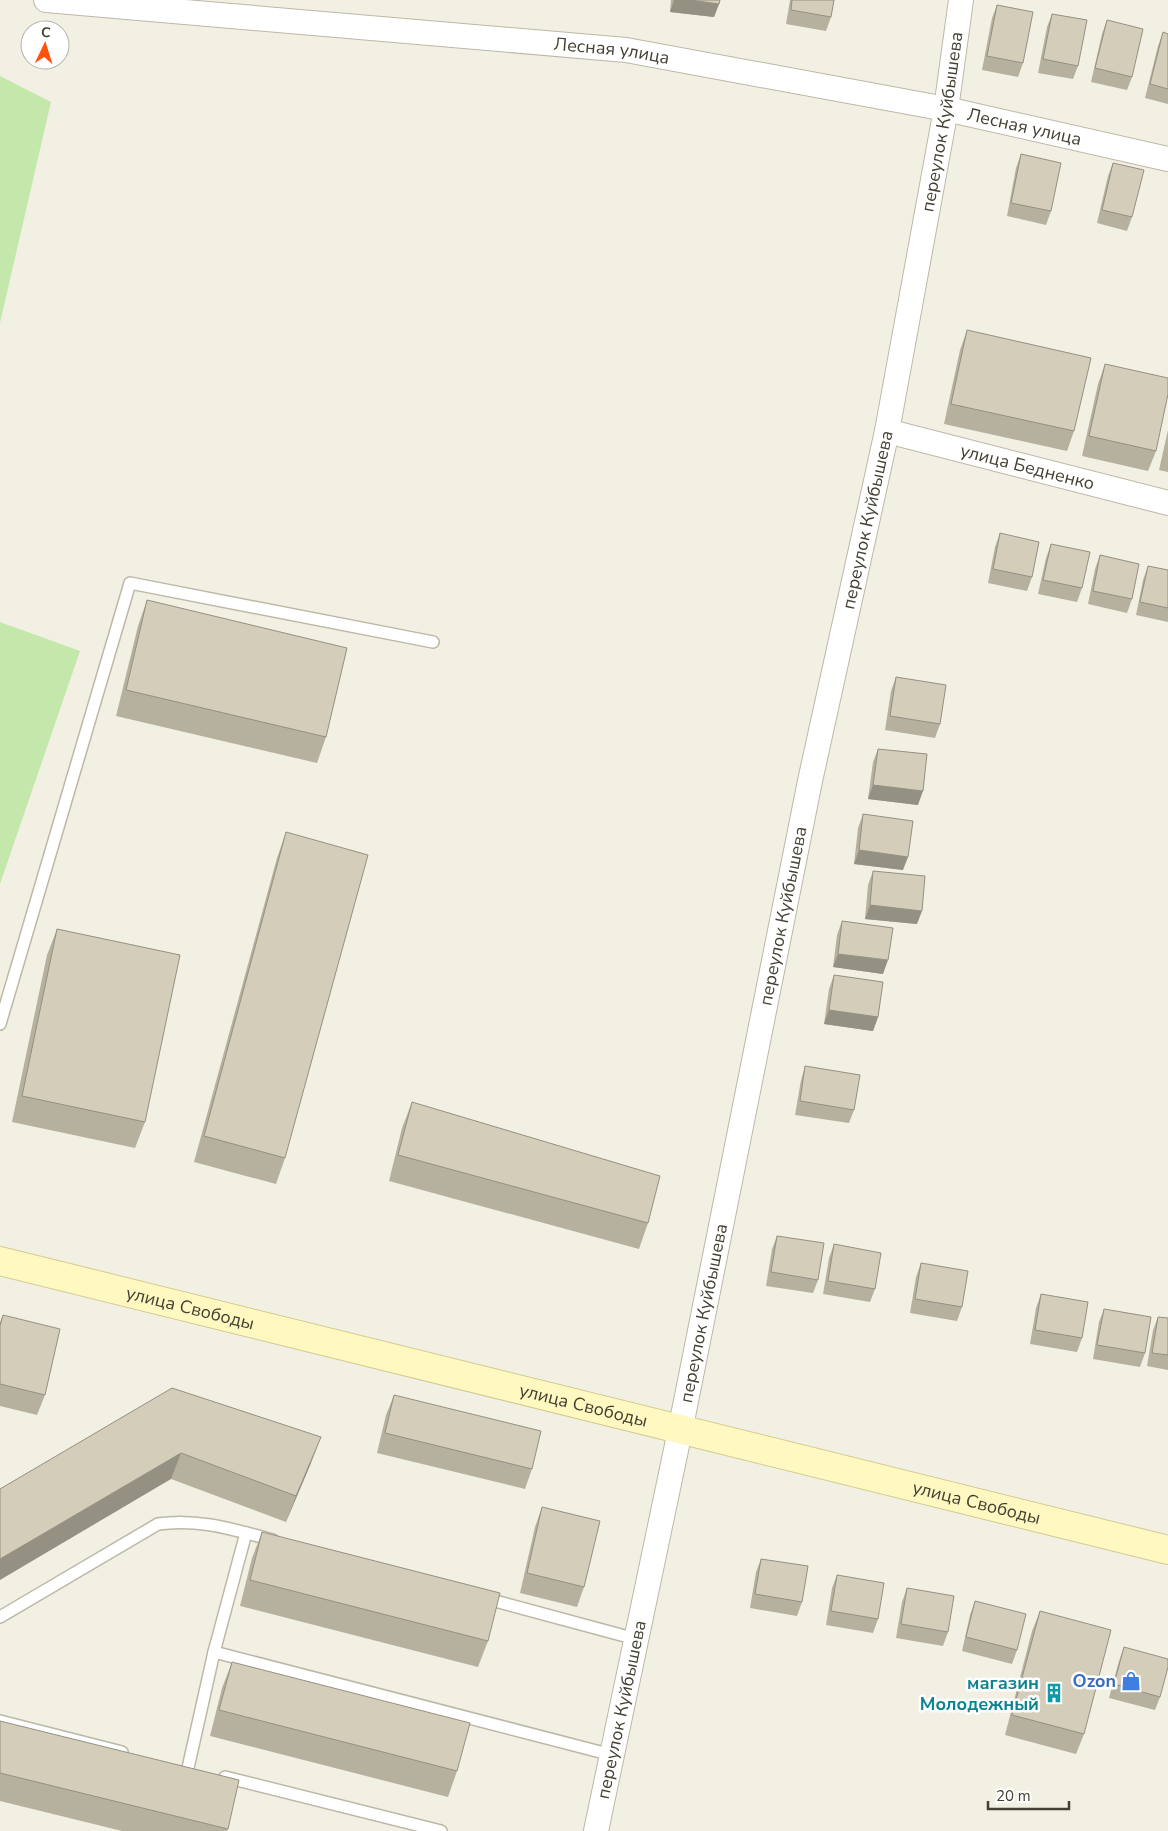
<svg xmlns="http://www.w3.org/2000/svg" width="1168" height="1831" font-family="'Nunito Sans',sans-serif">
  <style>
    .green { fill: #c4e8ab }
    .lines { fill: none; stroke-linecap: round; stroke-linejoin: round }
    .service-casing { stroke: #bdb8a6; stroke-width: 14 }
    .minor-casing { stroke: #bdb8a6; stroke-width: 26 }
    .secondary-casing { stroke: #d3cb92; stroke-width: 30 }
    .service { stroke: #fff; stroke-width: 11 }
    .minor { stroke: #fff; stroke-width: 24 }
    .secondary { stroke: #fff8c0; stroke-width: 28 }
    .wall { fill: #b6b09f }
    .shaded-wall { fill: #949082 }
    .building { fill: #d4cdb9; stroke: #949082 }
    .labels { text-anchor: middle; stroke-width: 5; stroke-linejoin: round; paint-order: stroke }
    .street-label { font-size: 18px; fill: #444033; stroke: #fff }
    .shop-label { font-size: 18px; font-weight: bold; fill: #366cbe; stroke: #fff; text-anchor: end }
    .culture-label { font-size: 18px; font-weight: bold; fill: #0d838f; stroke: #fff; text-anchor: end }
  </style>
  <rect width="100%" height="100%" fill="#f2f0e3"/>
  <g class="green">
    <path d="M0 76 51 102 0 323Z"/>
    <path d="M0 622 80 651 0 884Z"/>
  </g>
  <g class="lines">
    <defs>
      <g id="service">
        <path d="M0 1024 130 583 433 642"/>
        <path d="M484 1598 636 1639"/>
        <path d="M0 1617 158 1524C198 1518 235 1530 273 1540"/>
        <path d="M214 1652 612 1755"/>
        <path d="M0 1721 122 1752"/>
        <path d="M188 1768 214 1652 246 1533"/>
        <path d="M225 1777 441 1831"/>
      </g>
      <g id="minor">
        <path id="s1" d="M46 0 626 50 946 109 1168 159"/>
        <path id="s2" d="M887 431 1168 503"/>
        <path id="s3" d="M596 1831 680 1431 810 781 887 431 946 109 961 0"/>
      </g>
      <g id="secondary">
        <path id="s4" d="M0 1261 1168 1550"/>
      </g>
    </defs>
    <use href="#service" class="service-casing"/>
    <use href="#minor" class="minor-casing"/>
    <use href="#secondary" class="secondary-casing"/>
    <use href="#service" class="service"/>
    <use href="#minor" class="minor"/>
    <use href="#secondary" class="secondary"/>
  </g>
  <g class="wall">
    <path d="M671 0H720L719 4 714 17 670 12Z"/>
    <path d="M790 0H834L831 17 826 31 786 24Z"/>
    <path d="M997 5 1023 63 1018 77 982 70 992 18Z"/>
    <path d="M1052 14 1078 66 1073 79 1038 73 1047 27Z"/>
    <path d="M1107 20 1132 77 1127 90 1091 82 1102 34Z"/>
    <path d="M1163 32 1168 34V104L1145 98 1158 46Z"/>
    <path d="M1021 154 1051 211 1046 225 1007 216 1016 168Z"/>
    <path d="M1113 163 1132 217 1127 231 1097 223 1108 176Z"/>
    <path d="M967 330 1074 431 1067 451 944 424 960 350Z"/>
    <path d="M1105 364 1156 451 1148 471 1082 456 1098 384Z"/>
    <path d="M1168 430V472L1159 470Z"/>
    <path d="M1000 533 1032 577 1027 591 988 583 995 547Z"/>
    <path d="M1051 544 1082 588 1077 602 1038 594 1046 558Z"/>
    <path d="M1100 555 1132 599 1127 613 1088 604 1095 569Z"/>
    <path d="M1148 566 1168 570V622L1136 615 1143 580Z"/>
    <path d="M147 600 326 737 317 763 116 716 138 626Z"/>
    <path d="M896 677 940 724 935 738 885 730 891 691Z"/>
    <path d="M878 749 918 805 868 799 873 762Z"/>
    <path d="M863 814 903 870 854 864 858 828Z"/>
    <path d="M286 832 285 1158 276 1184 194 1162 277 858Z"/>
    <path d="M873 871 917 924 865 919 868 885Z"/>
    <path d="M842 921 883 974 833 967 837 935Z"/>
    <path d="M57 929 145 1122 135 1148 12 1122 47 955Z"/>
    <path d="M834 975 878 1017 873 1031 824 1024 829 989Z"/>
    <path d="M805 1066 854 1110 849 1123 795 1115 801 1080Z"/>
    <path d="M412 1102 648 1223 639 1249 389 1181 402 1128Z"/>
    <path d="M777 1236 818 1280 813 1293 766 1286 772 1249Z"/>
    <path d="M834 1244 875 1289 870 1302 823 1294 829 1258Z"/>
    <path d="M921 1263 962 1307 957 1321 910 1313 916 1277Z"/>
    <path d="M1041 1294 1082 1338 1077 1352 1030 1344 1036 1308Z"/>
    <path d="M1104 1309 1145 1353 1140 1367 1093 1359 1099 1322Z"/>
    <path d="M3 1315 45 1395 37 1415 0 1406V1322Z"/>
    <path d="M1158 1317 1168 1318V1370L1147 1366 1153 1330Z"/>
    <path d="M172 1388 311 1463 286 1522 171 1479Z"/>
    <path d="M394 1395 532 1469 525 1489 377 1453 386 1415Z"/>
    <path d="M542 1507 584 1587 577 1607 520 1593 535 1527Z"/>
    <path d="M262 1532 488 1641 478 1667 240 1606 252 1558Z"/>
    <path d="M761 1559 802 1602 797 1616 750 1608 756 1572Z"/>
    <path d="M837 1575 878 1619 873 1633 826 1625 832 1588Z"/>
    <path d="M907 1588 948 1632 943 1646 896 1638 902 1602Z"/>
    <path d="M975 1601 1017 1650 1012 1664 962 1651 970 1615Z"/>
    <path d="M1040 1611 1084 1734 1076 1754 1005 1735 1032 1631Z"/>
    <path d="M1124 1647 1160 1697 1155 1710 1109 1698 1119 1661Z"/>
    <path d="M232 1662 457 1771 448 1797 210 1736 222 1688Z"/>
    <path d="M0 1721 228 1829 227 1831H122L0 1801Z"/>
  </g>
  <g class="shaded-wall">
    <path d="M674 0H690L719 4 714 17 670 12Z"/>
    <path d="M873 785 923 791 918 805 868 799Z"/>
    <path d="M859 850 908 857 903 870 854 864Z"/>
    <path d="M870 905 922 911 917 924 865 919Z"/>
    <path d="M838 954 888 960 883 974 833 967Z"/>
    <path d="M829 1010 878 1017 873 1031 824 1024Z"/>
    <path d="M321 1437 311 1463 286 1522 296 1496Z"/>
    <path d="M181 1453 171 1479 0 1580V1559Z"/>
  </g>
  <g class="building">
    <path d="M690 0H720L719 4Z"/>
    <path d="M792 0H834L831 17 791 10Z"/>
    <path d="M997 5 1033 12 1023 63 987 56Z"/>
    <path d="M1052 14 1087 20 1078 66 1043 59Z"/>
    <path d="M1107 20 1143 29 1132 77 1095 68Z"/>
    <path d="M1163 32 1168 34V89L1150 84Z"/>
    <path d="M1021 154 1061 163 1051 211 1011 203Z"/>
    <path d="M1113 163 1144 170 1132 217 1102 210Z"/>
    <path d="M967 330 1091 358 1074 431 951 404Z"/>
    <path d="M1105 364 1168 378V394L1156 451 1089 436Z"/>
    <path d="M1000 533 1039 542 1032 577 993 569Z"/>
    <path d="M1051 544 1090 552 1082 588 1043 580Z"/>
    <path d="M1100 555 1139 564 1132 599 1093 591Z"/>
    <path d="M1148 566 1168 570V608L1140 602Z"/>
    <path d="M147 600 347 648 326 737 126 690Z"/>
    <path d="M896 677 946 685 940 724 890 716Z"/>
    <path d="M878 749 927 754 923 791 873 785Z"/>
    <path d="M863 814 913 821 908 857 859 850Z"/>
    <path d="M286 832 368 855 285 1158 204 1136Z"/>
    <path d="M873 871 925 876 922 911 870 905Z"/>
    <path d="M842 921 893 928 888 960 838 954Z"/>
    <path d="M57 929 180 955 145 1122 22 1096Z"/>
    <path d="M834 975 883 982 878 1017 829 1010Z"/>
    <path d="M805 1066 860 1075 854 1110 800 1101Z"/>
    <path d="M412 1102 660 1176 648 1223 398 1155Z"/>
    <path d="M777 1236 824 1243 818 1280 771 1272Z"/>
    <path d="M834 1244 881 1253 875 1289 828 1281Z"/>
    <path d="M921 1263 968 1271 962 1307 915 1299Z"/>
    <path d="M1041 1294 1088 1302 1082 1338 1035 1330Z"/>
    <path d="M1104 1309 1151 1317 1145 1353 1097 1345Z"/>
    <path d="M3 1315 60 1329 45 1395 0 1384V1326Z"/>
    <path d="M1158 1317 1168 1318V1355L1152 1353Z"/>
    <path d="M172 1388 321 1437 296 1496 181 1453 0 1559V1489Z"/>
    <path d="M394 1395 541 1431 532 1469 385 1433Z"/>
    <path d="M542 1507 600 1521 584 1587 527 1573Z"/>
    <path d="M262 1532 500 1593 488 1641 250 1580Z"/>
    <path d="M761 1559 808 1566 802 1602 755 1594Z"/>
    <path d="M837 1575 884 1583 878 1619 831 1611Z"/>
    <path d="M907 1588 954 1596 948 1632 901 1624Z"/>
    <path d="M975 1601 1026 1614 1017 1650 966 1637Z"/>
    <path d="M1040 1611 1111 1630 1084 1734 1012 1715Z"/>
    <path d="M1124 1647 1168 1659V1667L1160 1697 1114 1684Z"/>
    <path d="M232 1662 470 1723 457 1771 219 1710Z"/>
    <path d="M0 1721 239 1780 228 1829 0 1773Z"/>
  </g>
  <defs>
    <symbol id="shop-bare" viewBox="-9 -9 18 18"><path d="M-5-2.5h2.3a2.7 3.5 0 0 1 5.4 0H5L5.5 6h-11ZM-1.5-2.5h3a1.5 2.3 0 0 0-3 0Z" fill="#3f7fe0" stroke="#fff" stroke-width="2.5" paint-order="stroke"/></symbol>
    <symbol id="building-bare" viewBox="-9 -9 18 18"><path d="M-4-6H4V6H1V3H-1V6H-4ZM-2.5-4.3h1.7v1.8h-1.7ZM.8-4.3h1.7v1.8H.8ZM-2.5-1h1.7V.8h-1.7ZM.8-1h1.7V.8H.8Z" fill="#0f9aa8" stroke="#fff" stroke-width="2.5" paint-order="stroke"/></symbol>
  </defs>
  <g fill-rule="evenodd">
    <use href="#shop-bare" x="1117" y="1667" width="28" height="28"/>
    <use href="#building-bare" x="1040" y="1679" width="28" height="28"/>
  </g>
  <g class="labels">
    <g class="street-label">
      <text dy="6" stroke="none"><textPath href="#s1" startOffset="568">Лесная улица</textPath></text>
      <text dy="6" stroke="none"><textPath href="#s3" startOffset="1744">переулок Куйбышева</textPath></text>
      <text dy="6" stroke="none"><textPath href="#s1" startOffset="988">Лесная улица</textPath></text>
      <text dy="6" stroke="none"><textPath href="#s2" startOffset="145">улица Бедненко</textPath></text>
      <text dy="6" stroke="none"><textPath href="#s3" startOffset="1339">переулок Куйбышева</textPath></text>
      <text dy="6" stroke="none"><textPath href="#s3" startOffset="934">переулок Куйбышева</textPath></text>
      <text dy="6" stroke="none"><textPath href="#s4" startOffset="196">улица Свободы</textPath></text>
      <text dy="6" stroke="none"><textPath href="#s3" startOffset="529">переулок Куйбышева</textPath></text>
      <text dy="6" stroke="none"><textPath href="#s4" startOffset="601">улица Свободы</textPath></text>
      <text dy="6" stroke="none"><textPath href="#s4" startOffset="1006">улица Свободы</textPath></text>
      <text dy="6" stroke="none"><textPath href="#s3" startOffset="124">переулок Куйбышева</textPath></text>
    </g>
    <g class="shop-label">
      <text x="1116" y="1687">Ozon</text>
    </g>
    <g class="culture-label">
      <text x="1039" y="1689">магазин<tspan x="1039" dy="21">Молодежный</tspan></text>
    </g>
  </g>
  <g transform="translate(45 45) rotate(4)"><circle r="24" fill="#ffffff" stroke="#b4b3ad"/>
  <path d="M0-4L9 19L0 12L-9 19Z" fill="#fe520f"/>
  <text y="-8" font-size="14" font-weight="bold" text-anchor="middle" fill="#444033">С</text>
  </g>
  <path d="M988 1801v8h81v-8" fill="none" stroke="#444033" stroke-width="2.5"/>
  <text x="996" y="1801" font-size="15" fill="#444033" stroke="#ffffff" stroke-width="4" paint-order="stroke">20 m</text>
</svg>
